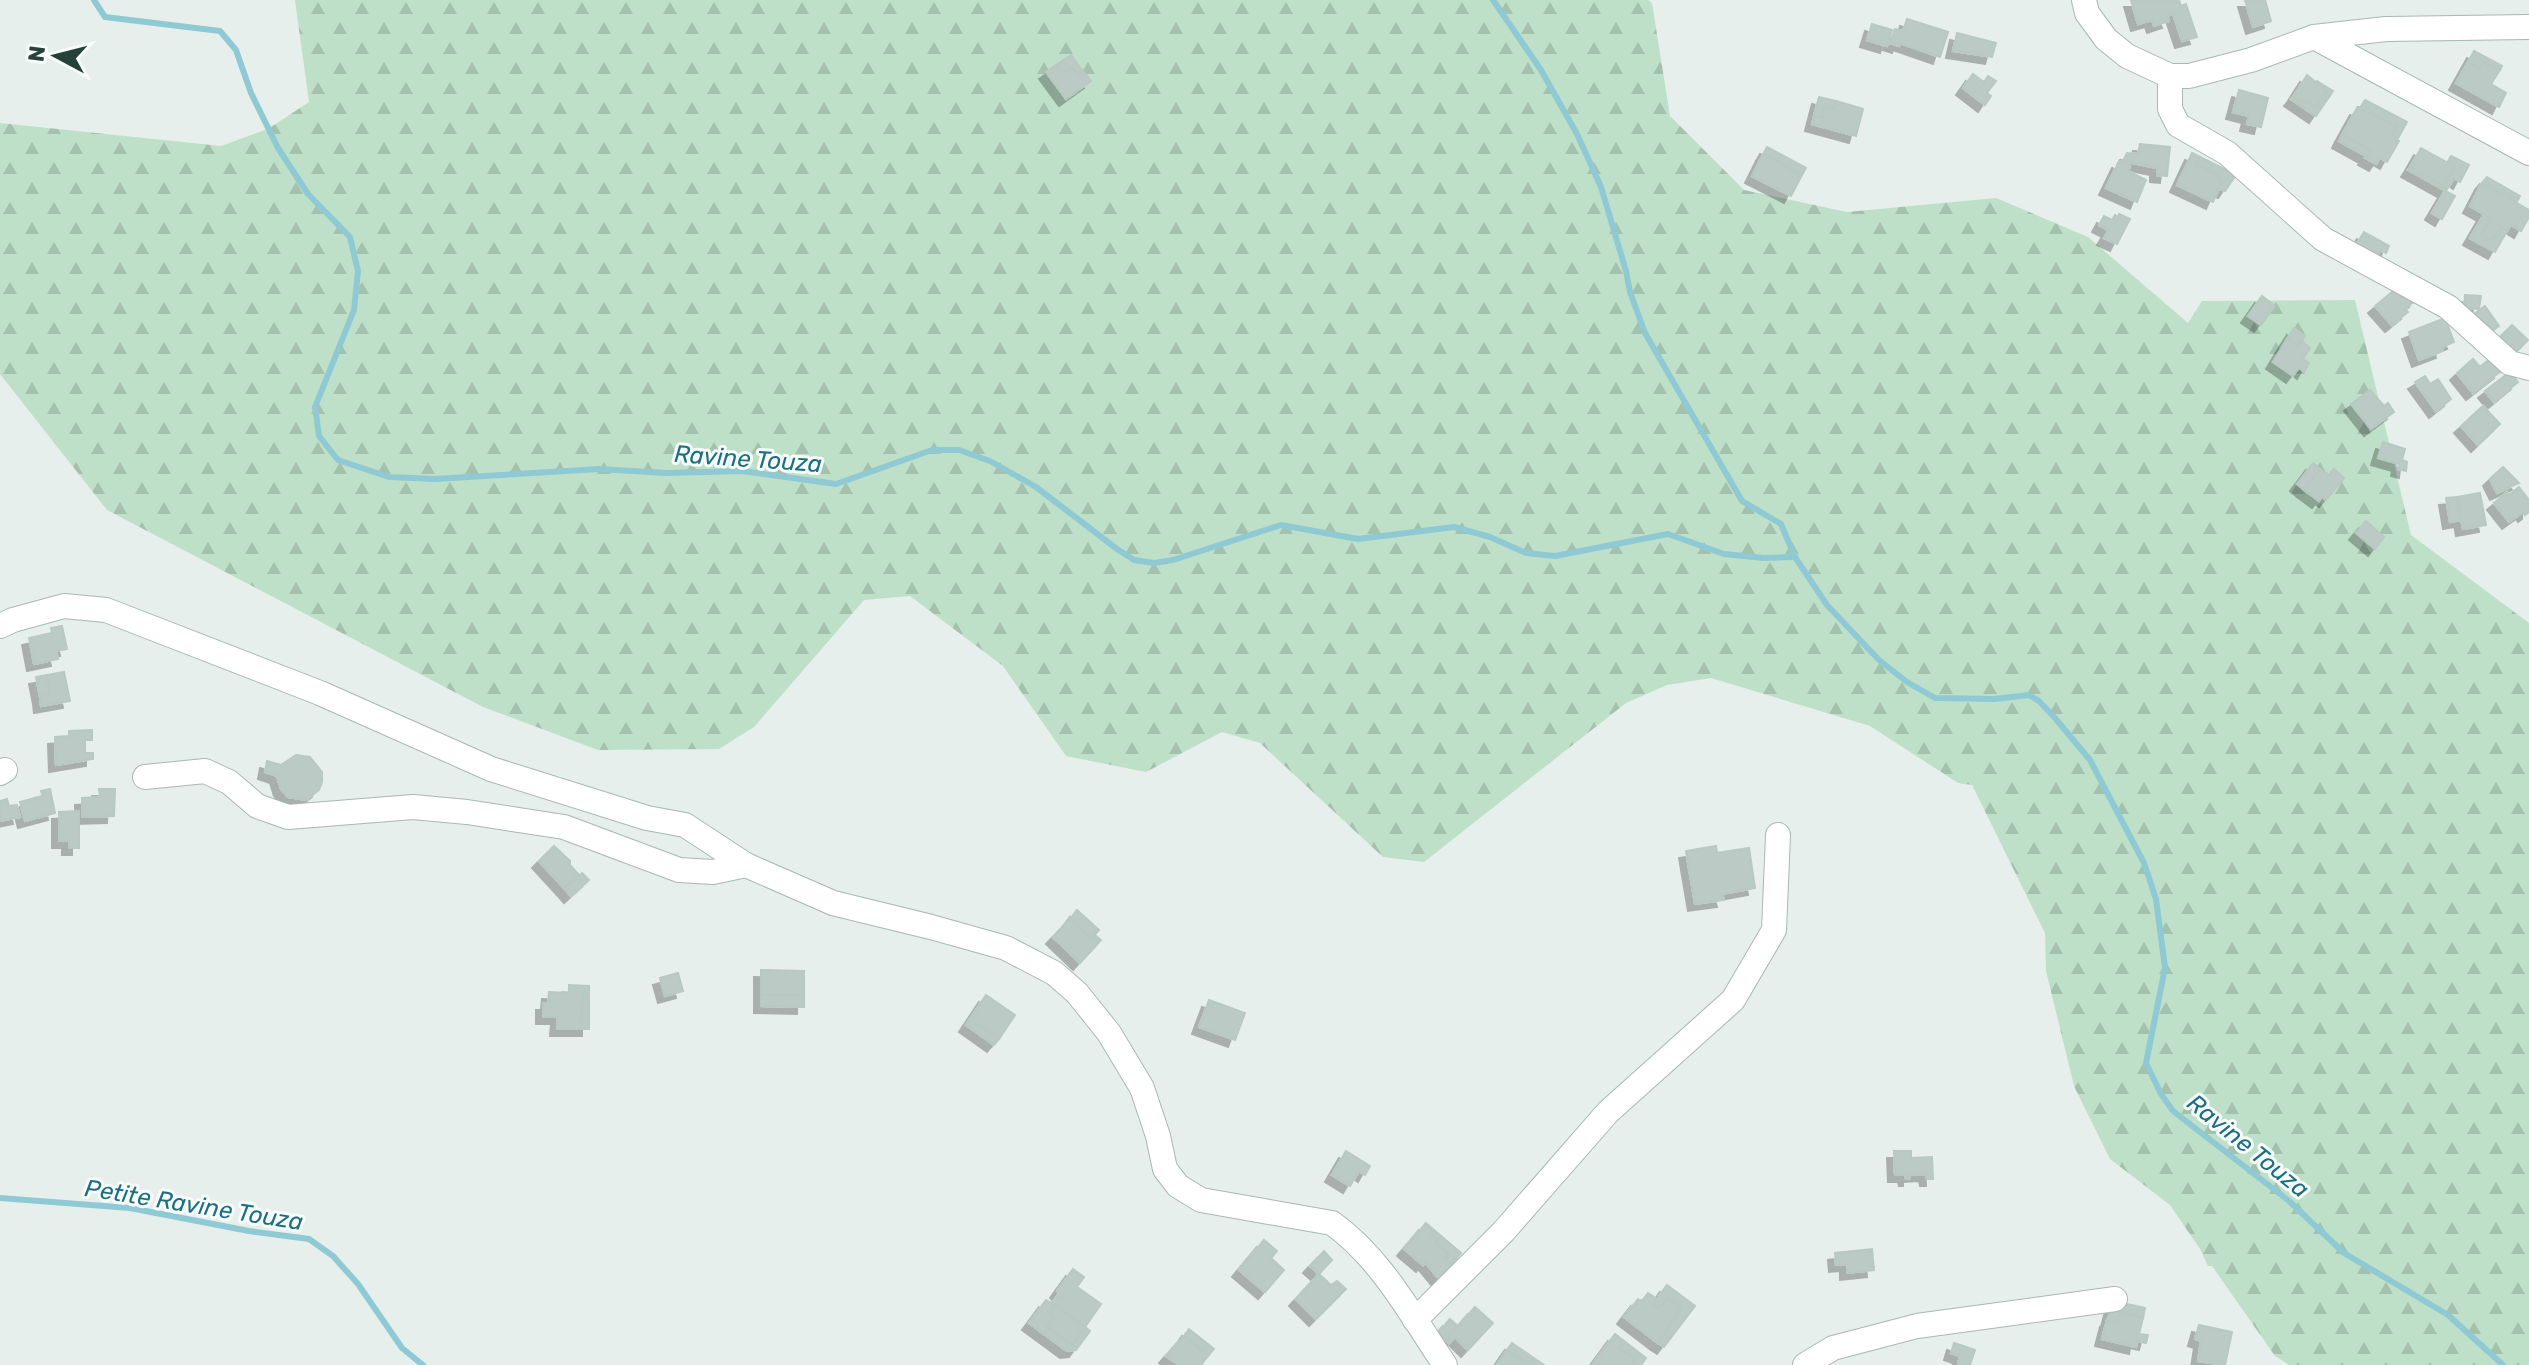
<svg xmlns="http://www.w3.org/2000/svg" width="2529" height="1365" font-family="Rubik,sans-serif">
  <style>
    .forest { fill: url(#forest-firs) }
    .lines { fill: none; stroke-linecap: round; stroke-linejoin: round }
    .stream { stroke: #8ec9d4; stroke-width: 6 }
    .building { fill: #bbcac4; stroke: #b8c9c2; stroke-width: 2; filter: url(#shadow) }
    .street-casing { stroke: #a8b8b2; stroke-width: 26 }
    .street { stroke: #fff; stroke-width: 24 }
    .labels { text-anchor: middle; stroke-width: 6; stroke-linejoin: round; paint-order: stroke }
    .water-label { font-size: 24px; font-style: italic; fill: #1c6f80; stroke: #f7fbf9 }
  </style>
  <defs>
    <pattern id="forest-firs" width="22" height="20" patternUnits="userSpaceOnUse" patternTransform="scale(2)"><rect width="22" height="20" fill="#bfe0c8"/><path d="M5 1l3.5 6h-7zM16 11l3.5 6h-7z" fill="#a4c1ad"/></pattern>
    <filter id="shadow"><feDropShadow dx="-7" dy="7" stdDeviation="0" flood-color="#0004"/></filter>
  </defs>
  <rect width="100%" height="100%" fill="#e6efeb"/>
  <path class="forest" d="M295 0H1648L1652 3 1670 116 1744 190 1847 212 1996 198 2088 237 2188 323 2202 301 2355 300 2411 535 2529 623V1365H2289L2275 1356 2212 1266H2208L2200 1249 2170 1205 2110 1159 2074 1086 2046 971 2045 933 1972 785 1958 783 1870 726 1711 678 1667 685 1626 703 1424 862 1383 857 1260 743 1222 732 1146 772 1066 756 1003 666 910 596 864 600 754 727 719 749 598 750 483 707 107 510 0 374V123L221 146 268 129 309 102Z"/>
  <g class="lines">
    <g class="stream">
      <path d="M94 0 105 17 220 31 236 50 251 93 278 148 308 194 350 237 358 271 354 310 315 407 319 436 338 460 389 477 435 479 599 469 667 473 742 471 836 484 932 450H959L990 461 1036 487 1117 549 1134 560 1154 563 1173 560 1281 525 1358 539 1454 527 1490 537 1526 553 1555 556 1668 534 1724 554 1764 558 1795 557"/>
      <path d="M1493 0 1541 70 1577 134 1601 187 1626 271 1630 292 1645 333 1742 501 1781 524 1795 557 1827 605 1879 660 1907 682 1935 698 1994 699 2029 695 2039 701 2055 718 2090 760 2144 863 2156 899 2165 968 2146 1063 2161 1094 2173 1111 2289 1201 2344 1253 2448 1315 2503 1365"/>
      <path d="M0 1198 130 1208 249 1231 309 1239 333 1256 358 1284 402 1348 423 1365"/>
    </g>
  </g>
  <g class="building">
    <path d="M2131 0H2179L2181 6 2186 4 2197 37 2182 41 2173 14 2167 16 2169 21 2154 26 2152 20 2138 24Z"/>
    <path d="M2245 0H2265L2271 21 2253 27Z"/>
    <path d="M1907 19 1948 32 1940 57 1900 43 1899 46 1890 43 1895 29 1903 31Z"/>
    <path d="M1872 24 1892 30 1887 46 1867 40Z"/>
    <path d="M1957 33 1996 43 1992 57 1953 51Z"/>
    <path d="M2474 51 2502 66 2500 70 2483 62 2479 69 2468 62Z"/>
    <path d="M1071 55 1082 70 1077 74 1072 67 1063 73 1056 65Z"/>
    <path d="M2468 62 2479 69 2483 62 2500 70 2491 84 2506 93 2499 107 2456 83Z"/>
    <path d="M1056 65 1063 73 1072 67 1077 74 1082 70 1091 81 1066 99 1046 72Z"/>
    <path d="M1973 74 1984 82 1988 76 1996 81 1987 93 1991 96 1985 105 1963 88Z"/>
    <path d="M2307 75 2327 91 2316 108 2293 97Z"/>
    <path d="M2317 81 2333 91 2316 116 2291 99 2293 97 2301 102 2303 100 2316 108 2327 91 2315 83Z"/>
    <path d="M2239 90 2268 98 2261 127 2247 124 2249 116 2233 112Z"/>
    <path d="M1819 97 1836 101 1834 109 1825 107 1822 118 1814 116Z"/>
    <path d="M2365 100 2407 122 2397 140 2391 137 2397 126 2359 109Z"/>
    <path d="M1836 101 1863 109 1856 136 1812 124 1814 116 1822 118 1825 107 1834 109Z"/>
    <path d="M2357 108 2397 126 2391 137 2399 141 2387 162 2380 158 2376 164 2365 158 2370 150 2342 135Z"/>
    <path d="M2342 135 2370 150 2366 156 2339 141Z"/>
    <path d="M2140 144 2170 147 2167 176 2157 175V168L2123 161 2127 153 2138 154Z"/>
    <path d="M1767 147 1806 168 1802 175 1763 154Z"/>
    <path d="M2421 148 2455 167 2444 186 2410 167Z"/>
    <path d="M2192 153 2200 157 2196 164 2220 175 2218 180 2222 182 2213 202 2177 185Z"/>
    <path d="M1763 154 1802 175 1791 196 1752 176Z"/>
    <path d="M2451 156 2469 165 2460 182 2454 178 2446 191 2408 170 2410 167 2444 186 2455 167 2447 163Z"/>
    <path d="M2200 157 2236 175 2225 191 2219 189 2222 182 2218 180 2220 175 2196 164Z"/>
    <path d="M2119 161 2130 166 2128 171 2146 180 2137 202 2106 188Z"/>
    <path d="M2487 177 2520 196 2516 203 2510 199 2512 196 2503 191 2501 194 2482 183Z"/>
    <path d="M2482 183 2501 194 2503 191 2512 196 2510 199 2529 210V217L2521 231 2511 225 2507 231 2501 227 2492 241 2481 235 2491 218 2470 206Z"/>
    <path d="M2445 191 2455 196 2442 219 2432 213Z"/>
    <path d="M2119 214 2130 219 2117 244 2104 238 2109 230 2099 225 2104 216 2112 220 2115 215 2118 217Z"/>
    <path d="M2484 214 2491 218 2481 235 2492 241 2501 227 2507 231 2495 252 2470 238Z"/>
    <path d="M2364 232 2389 246 2386 253 2381 250 2373 261 2353 250Z"/>
    <path d="M2398 287 2416 300 2405 309 2408 312 2392 325 2375 306Z"/>
    <path d="M2465 295 2481 296 2479 309 2464 308Z"/>
    <path d="M2262 296 2275 306 2261 325 2248 316Z"/>
    <path d="M2485 306 2499 326 2484 337 2470 317Z"/>
    <path d="M2445 318 2454 342 2442 347 2443 351 2419 360 2409 332Z"/>
    <path d="M2512 325 2528 340 2513 355 2497 340Z"/>
    <path d="M2294 328 2305 336 2298 346 2287 339Z"/>
    <path d="M2287 339 2298 346 2302 341 2310 348 2303 359 2309 363 2304 372 2299 368 2293 376 2273 362Z"/>
    <path d="M2473 359 2480 367 2487 361 2495 363 2501 371 2473 393 2457 373Z"/>
    <path d="M2510 372 2518 382 2494 402 2485 391Z"/>
    <path d="M2425 376 2430 384 2438 379 2451 399 2436 411 2415 382Z"/>
    <path d="M2370 390 2384 406 2388 403 2394 412 2371 429 2351 404Z"/>
    <path d="M2483 406 2500 424 2478 445 2461 426Z"/>
    <path d="M2383 442 2405 449 2402 460 2407 462 2406 471 2398 469 2399 464 2378 458Z"/>
    <path d="M2313 463 2320 469 2304 490 2297 484Z"/>
    <path d="M2503 467 2519 483 2497 493 2490 479Z"/>
    <path d="M2320 469 2329 475 2334 469 2344 478 2326 500 2322 497 2319 501 2304 490Z"/>
    <path d="M2519 487 2529 500V512L2525 515 2523 512 2509 522 2494 503 2507 492 2509 495Z"/>
    <path d="M2480 493 2486 525 2463 529 2457 497Z"/>
    <path d="M2457 497 2461 520 2450 522 2446 498Z"/>
    <path d="M2366 521 2384 537 2375 549 2356 533Z"/>
    <path d="M62 626 67 649 56 651 58 659 34 664 29 638 52 633 51 628Z"/>
    <path d="M64 672 70 701 41 706 40 697 50 695 47 675Z"/>
    <path d="M47 675 50 695 40 697 36 677Z"/>
    <path d="M92 730V740H85V753H93V759L56 765 55 737 69 736V731Z"/>
    <path d="M296 755 310 757 322 772V782L319 790 306 800 288 797 281 789 277 776 265 772 267 761 281 765Z"/>
    <path d="M50 789 55 813 25 821 20 802 43 796 41 791Z"/>
    <path d="M99 789H115L114 816 82 817V798L100 797Z"/>
    <path d="M7 799 9 806 17 805 20 817 0 821V801Z"/>
    <path d="M79 811V848H69V841H59V812Z"/>
    <path d="M554 846 570 861V865L579 875 564 888 539 861Z"/>
    <path d="M1716 846 1717 853 1749 848 1755 888 1722 894 1724 900 1695 904 1686 851Z"/>
    <path d="M582 873 589 880 571 896 564 888Z"/>
    <path d="M1077 910 1099 930 1091 939 1070 919Z"/>
    <path d="M1070 919 1091 939 1095 935 1101 940 1080 963 1053 937Z"/>
    <path d="M761 970 804 971V995H761Z"/>
    <path d="M678 973 683 991 665 996 660 978Z"/>
    <path d="M569 985 589 986V994H583L581 1029H557L558 1017H543V1003H548L549 992 569 993Z"/>
    <path d="M583 994H589V1029H581Z"/>
    <path d="M761 995H804V1007L761 1006Z"/>
    <path d="M986 995 1015 1015 999 1039 970 1019Z"/>
    <path d="M1209 1000 1245 1013 1235 1040 1199 1027Z"/>
    <path d="M970 1019 999 1039 994 1045 966 1025Z"/>
    <path d="M1346 1151 1370 1166 1365 1175 1359 1171 1350 1186 1332 1175Z"/>
    <path d="M1894 1151H1911V1158L1932 1157 1933 1179H1927L1926 1174 1910 1175V1179H1906L1905 1175H1895Z"/>
    <path d="M1426 1223 1434 1230 1431 1233 1438 1239 1435 1242 1449 1254 1445 1258 1452 1264 1439 1279 1425 1262 1423 1265 1404 1249Z"/>
    <path d="M1434 1230 1461 1253 1452 1264 1445 1258 1449 1254 1435 1242 1438 1239 1431 1233Z"/>
    <path d="M1264 1240 1277 1251 1271 1258 1284 1270 1265 1292 1239 1270Z"/>
    <path d="M1872 1249 1874 1270 1847 1273V1264L1836 1265 1835 1253Z"/>
    <path d="M1324 1251 1332 1260 1319 1274 1310 1266Z"/>
    <path d="M1073 1269 1084 1277 1077 1287 1101 1304 1085 1327 1052 1303 1058 1295 1060 1297 1062 1295 1057 1291Z"/>
    <path d="M1319 1274 1331 1285 1337 1281 1346 1289 1316 1319 1296 1299Z"/>
    <path d="M1667 1285 1695 1306 1664 1347 1658 1343 1681 1307 1668 1298 1659 1309 1653 1304Z"/>
    <path d="M1648 1293 1657 1299 1653 1304 1659 1309 1668 1298 1681 1307 1658 1343 1624 1317 1638 1299 1641 1302Z"/>
    <path d="M1046 1300 1055 1305 1049 1314 1054 1317 1047 1327 1072 1345 1085 1327 1090 1331 1076 1350 1067 1351 1029 1323Z"/>
    <path d="M2113 1301 2145 1308 2143 1318 2120 1312 2117 1322 2108 1320Z"/>
    <path d="M1055 1305 1085 1327 1072 1345 1047 1327 1054 1317 1049 1314Z"/>
    <path d="M1475 1307 1493 1323 1468 1350 1455 1337 1449 1343 1446 1340Z"/>
    <path d="M2120 1312 2143 1318 2139 1334 2148 1335 2146 1343 2137 1341 2136 1347 2102 1339 2107 1320 2117 1322Z"/>
    <path d="M1450 1319 1458 1326 1446 1340 1438 1333Z"/>
    <path d="M2199 1325 2232 1332 2225 1365 2198 1361 2201 1341 2195 1339Z"/>
    <path d="M1189 1329 1214 1349 1208 1356 1184 1336Z"/>
    <path d="M1615 1334 1624 1341 1619 1348 1636 1359 1632 1365H1592Z"/>
    <path d="M1184 1336 1208 1356 1201 1365H1179L1166 1356Z"/>
    <path d="M1624 1341 1646 1358 1641 1365H1632L1636 1359 1619 1348Z"/>
    <path d="M1512 1343 1544 1365H1530L1507 1350Z"/>
    <path d="M1954 1343 1975 1350 1970 1365H1958L1960 1356 1951 1353Z"/>
    <path d="M1507 1350 1530 1365H1497Z"/>
  </g>
  <g class="lines">
    <defs>
      <g id="street">
        <path d="M2084 0 2087 13 2106 39 2127 56 2170 76H2189L2251 60 2314 37 2386 29 2529 27"/>
        <path d="M2314 37 2529 153"/>
        <path d="M2170 76V109L2178 125 2227 153 2323 239 2448 307 2510 363 2529 368"/>
        <path d="M0 626 13 620 64 606 106 610 320 693 491 769 647 818 685 825 746 865 833 903 931 927 1006 948 1054 973 1077 993 1109 1033 1142 1088 1158 1136 1165 1169 1178 1186 1201 1200 1332 1223C1382 1259 1411 1315 1445 1365"/>
        <path d="M0 773 5 770"/>
        <path d="M145 777 205 771 229 782 257 806 288 817 413 807 467 812 564 827 679 870 713 872 746 865"/>
        <path d="M1415 1320 1504 1231 1608 1112 1733 1000 1774 930 1778 835"/>
        <path d="M1805 1365 1833 1348 1917 1326 2115 1299"/>
      </g>
    </defs>
    <use href="#street" class="street-casing"/>
    <use href="#street" class="street"/>
  </g>
  <g class="labels">
    <g class="water-label">
      <text transform="translate(748 459) rotate(4)" y="8">Ravine Touza</text>
      <text transform="translate(2248 1146) rotate(39)" y="8">Ravine Touza</text>
      <text transform="translate(194 1205) rotate(9)" y="8">Petite Ravine Touza</text>
    </g>
  </g>
  <g transform="translate(56 56) rotate(277)" stroke="#f7fbf9" stroke-width="6" paint-order="stroke">
  <path d="M0-6L14 30L0 20L-14 30Z" fill="#24423a"/>
  <text y="-12" font-size="22" font-weight="bold" text-anchor="middle" fill="#24423a">N</text>
  </g>
</svg>
